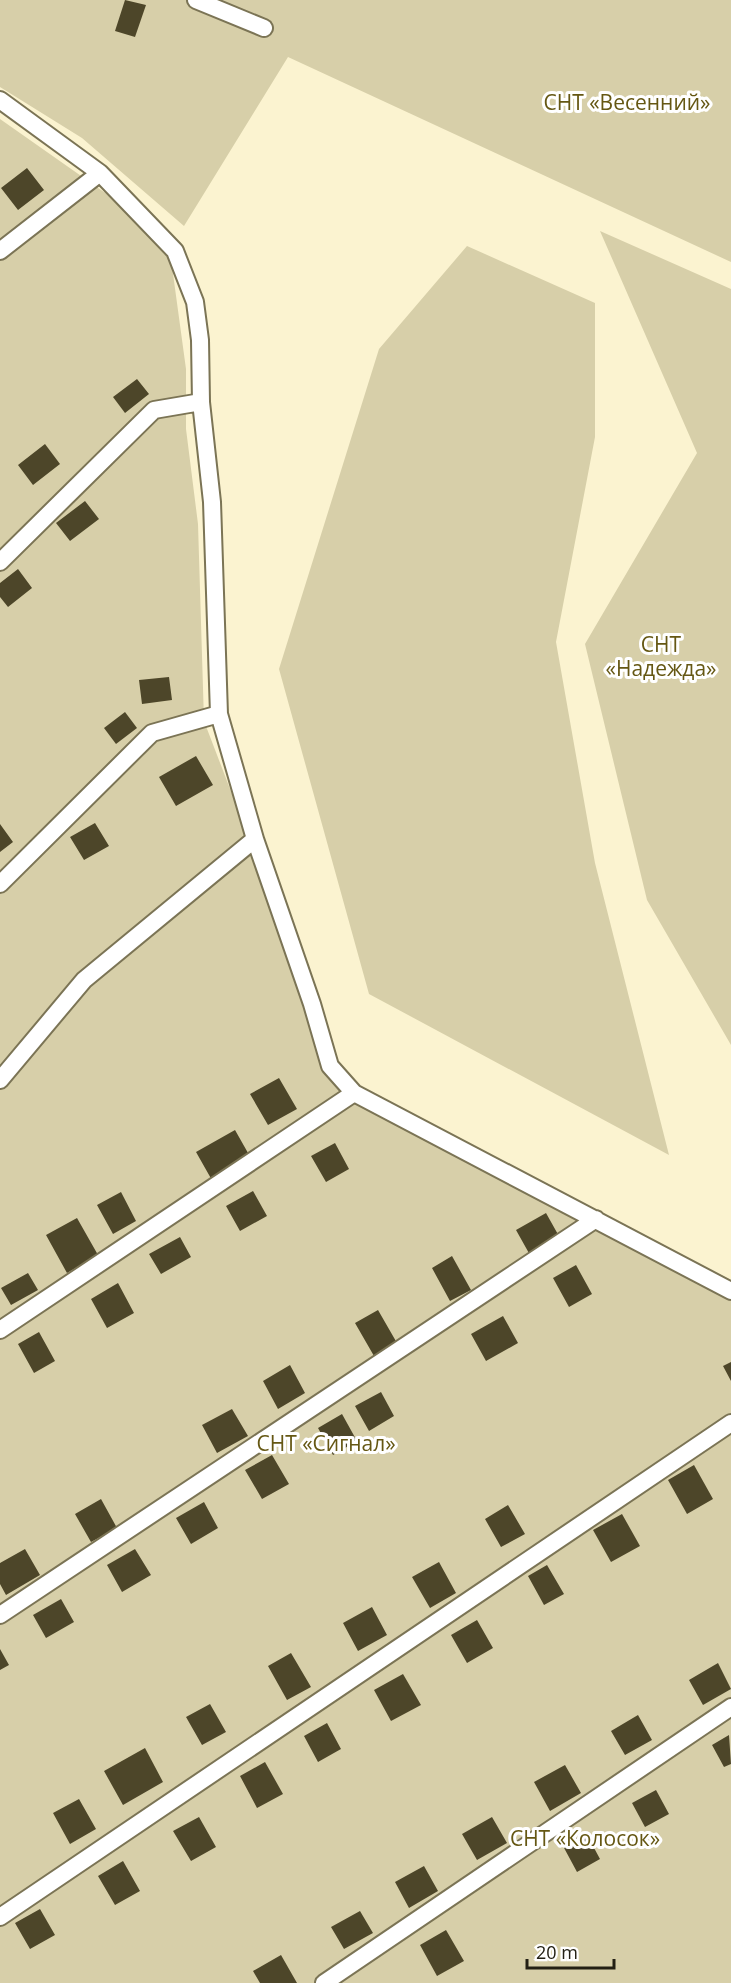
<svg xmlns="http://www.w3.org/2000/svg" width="731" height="1983" viewBox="0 0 731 1983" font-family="'Open Sans',sans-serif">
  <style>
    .green { fill: #d7cfa9 }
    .building { fill: #4d4629 }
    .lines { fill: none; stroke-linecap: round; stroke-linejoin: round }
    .lane-casing { stroke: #7b7455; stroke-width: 20 }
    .lane { stroke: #fff; stroke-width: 16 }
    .labels { text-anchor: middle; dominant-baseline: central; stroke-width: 6; stroke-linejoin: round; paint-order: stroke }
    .park-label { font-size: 21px; fill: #655713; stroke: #fff }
  </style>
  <rect width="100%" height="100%" fill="#fbf3d0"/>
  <!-- green -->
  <path class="green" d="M 0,0 L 731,0 L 731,262 L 288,57 L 184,226 L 82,138 L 0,87 Z
    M 0,119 L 168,237 L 186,369 L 186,429 L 198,524 L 204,721 L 345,1089 L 731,1280 L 731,1983 L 0,1983 Z
    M 600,231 L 731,289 L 731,1045 L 647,900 L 585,644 L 697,453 Z
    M 467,246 L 595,303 L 595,437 L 556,642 L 595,863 L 669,1155 L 369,994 L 279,669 L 379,349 Z"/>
  <!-- building -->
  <path class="building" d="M 125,0 L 146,5 L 135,37 L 115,31 Z
    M 27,168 L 44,190 L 18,210 L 1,188 Z
    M 137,379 L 149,394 L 125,413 L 113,397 Z
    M 45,444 L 60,464 L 33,485 L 18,465 Z
    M 85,501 L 99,519 L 70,541 L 56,523 Z
    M 18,569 L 32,588 L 8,607 L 0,597 L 0,583 Z
    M 169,677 L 172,700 L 142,704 L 139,680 Z
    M 125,712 L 137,728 L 116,744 L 104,728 Z
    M 196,756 L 213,785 L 176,806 L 159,777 Z
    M 95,823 L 109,846 L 84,860 L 70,837 Z
    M 0,824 L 13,842 L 0,852 Z
    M 279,1078 L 297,1109 L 268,1125 L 250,1094 Z
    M 235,1130 L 252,1160 L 213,1182 L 196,1152 Z
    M 335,1143 L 349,1169 L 326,1182 L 311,1156 Z
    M 253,1191 L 267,1216 L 240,1231 L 226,1206 Z
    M 121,1192 L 136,1221 L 113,1234 L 97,1205 Z
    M 546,1213 L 560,1238 L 530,1255 L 516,1230 Z
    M 77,1218 L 98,1255 L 67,1273 L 46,1235 Z
    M 180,1237 L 191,1257 L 161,1274 L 149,1254 Z
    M 452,1256 L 471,1290 L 450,1301 L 432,1268 Z
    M 576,1265 L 592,1294 L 569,1307 L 553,1278 Z
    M 28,1273 L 38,1290 L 11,1305 L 1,1288 Z
    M 118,1283 L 134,1313 L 107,1328 L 91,1299 Z
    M 378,1310 L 397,1343 L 374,1356 L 355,1323 Z
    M 503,1316 L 518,1343 L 486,1361 L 471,1334 Z
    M 39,1332 L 55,1361 L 34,1373 L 18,1344 Z
    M 731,1362 L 731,1381 L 723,1366 Z
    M 290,1365 L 305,1393 L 278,1409 L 263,1381 Z
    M 381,1392 L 394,1416 L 369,1431 L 355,1406 Z
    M 232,1409 L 248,1436 L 217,1453 L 202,1425 Z
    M 342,1414 L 357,1441 L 333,1455 L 318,1428 Z
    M 272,1455 L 289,1484 L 262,1499 L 245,1470 Z
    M 694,1465 L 713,1499 L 687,1514 L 668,1480 Z
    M 101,1499 L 117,1528 L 91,1542 L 75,1514 Z
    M 204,1502 L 218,1528 L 191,1544 L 176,1518 Z
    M 508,1505 L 525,1534 L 501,1547 L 485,1519 Z
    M 622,1514 L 640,1546 L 611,1562 L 593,1530 Z
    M 25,1549 L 40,1575 L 6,1595 L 0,1584 L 0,1563 Z
    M 135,1549 L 151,1575 L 122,1592 L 107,1565 Z
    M 439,1562 L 456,1593 L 430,1608 L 412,1577 Z
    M 547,1565 L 564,1594 L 544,1605 L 528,1576 Z
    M 61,1599 L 74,1622 L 46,1638 L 33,1615 Z
    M 372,1607 L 387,1635 L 358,1651 L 343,1623 Z
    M 477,1620 L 493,1648 L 467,1663 L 451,1635 Z
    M 0,1649 L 9,1665 L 0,1670 Z
    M 291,1653 L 311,1687 L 287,1700 L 268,1666 Z
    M 718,1663 L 731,1689 L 703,1705 L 689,1680 Z
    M 403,1674 L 421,1705 L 391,1721 L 374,1690 Z
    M 210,1704 L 226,1732 L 202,1745 L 186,1717 Z
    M 638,1715 L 652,1740 L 625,1755 L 611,1731 Z
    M 327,1723 L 341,1749 L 318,1762 L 304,1736 Z
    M 729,1735 L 731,1764 L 724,1767 L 712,1745 Z
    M 145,1748 L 163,1782 L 123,1805 L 104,1771 Z
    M 265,1762 L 283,1794 L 257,1808 L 240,1776 Z
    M 565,1765 L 581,1793 L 550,1811 L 534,1782 Z
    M 656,1790 L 669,1814 L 645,1827 L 632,1803 Z
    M 79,1799 L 96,1829 L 70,1844 L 53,1813 Z
    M 199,1817 L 216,1847 L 191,1861 L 173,1831 Z
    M 492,1817 L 507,1843 L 477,1860 L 462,1834 Z
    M 586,1833 L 600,1859 L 577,1872 L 563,1846 Z
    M 123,1861 L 140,1891 L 115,1905 L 98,1876 Z
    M 424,1866 L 438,1891 L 409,1908 L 395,1882 Z
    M 40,1909 L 55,1935 L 30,1949 L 15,1923 Z
    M 360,1911 L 373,1933 L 344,1949 L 331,1927 Z
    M 446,1930 L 464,1961 L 437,1976 L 420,1945 Z
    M 281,1955 L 297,1983 L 260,1983 L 253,1971 Z"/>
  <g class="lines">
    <defs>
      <path id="lane" d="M 196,0 L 264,28
        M 0,100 L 100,173 L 175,251 L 195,302 L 200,340 L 201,402 L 212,502 L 219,714 L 255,839
        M 0,251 L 100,173
        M 0,562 L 154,410 L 201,402
        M 0,884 L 152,733 L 219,714
        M 0,1080 L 84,980 L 255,839 L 312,1004 L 330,1066 L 354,1093 L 731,1291
        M 0,1330 L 354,1093
        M 0,1615 L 596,1219
        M 0,1917 L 731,1423
        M 324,1983 L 731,1707"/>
    </defs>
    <!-- lane casing -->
    <use href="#lane" class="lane-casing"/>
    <!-- lane -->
    <use href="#lane" class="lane"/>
  </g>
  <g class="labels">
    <!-- park labels -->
    <g class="park-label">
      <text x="627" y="102">СНТ «Весенний»</text>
      <text x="661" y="644">СНТ<tspan x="661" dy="24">«Надежда»</tspan></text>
      <text x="326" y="1443">СНТ «Сигнал»</text>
      <text x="585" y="1838">СНТ «Колосок»</text>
    </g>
  </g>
  <!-- scale -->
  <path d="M527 1959v9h87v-9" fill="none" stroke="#232014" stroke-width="3"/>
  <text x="536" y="1959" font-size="18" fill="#232014" stroke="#ffffff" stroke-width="4.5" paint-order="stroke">20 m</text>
</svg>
